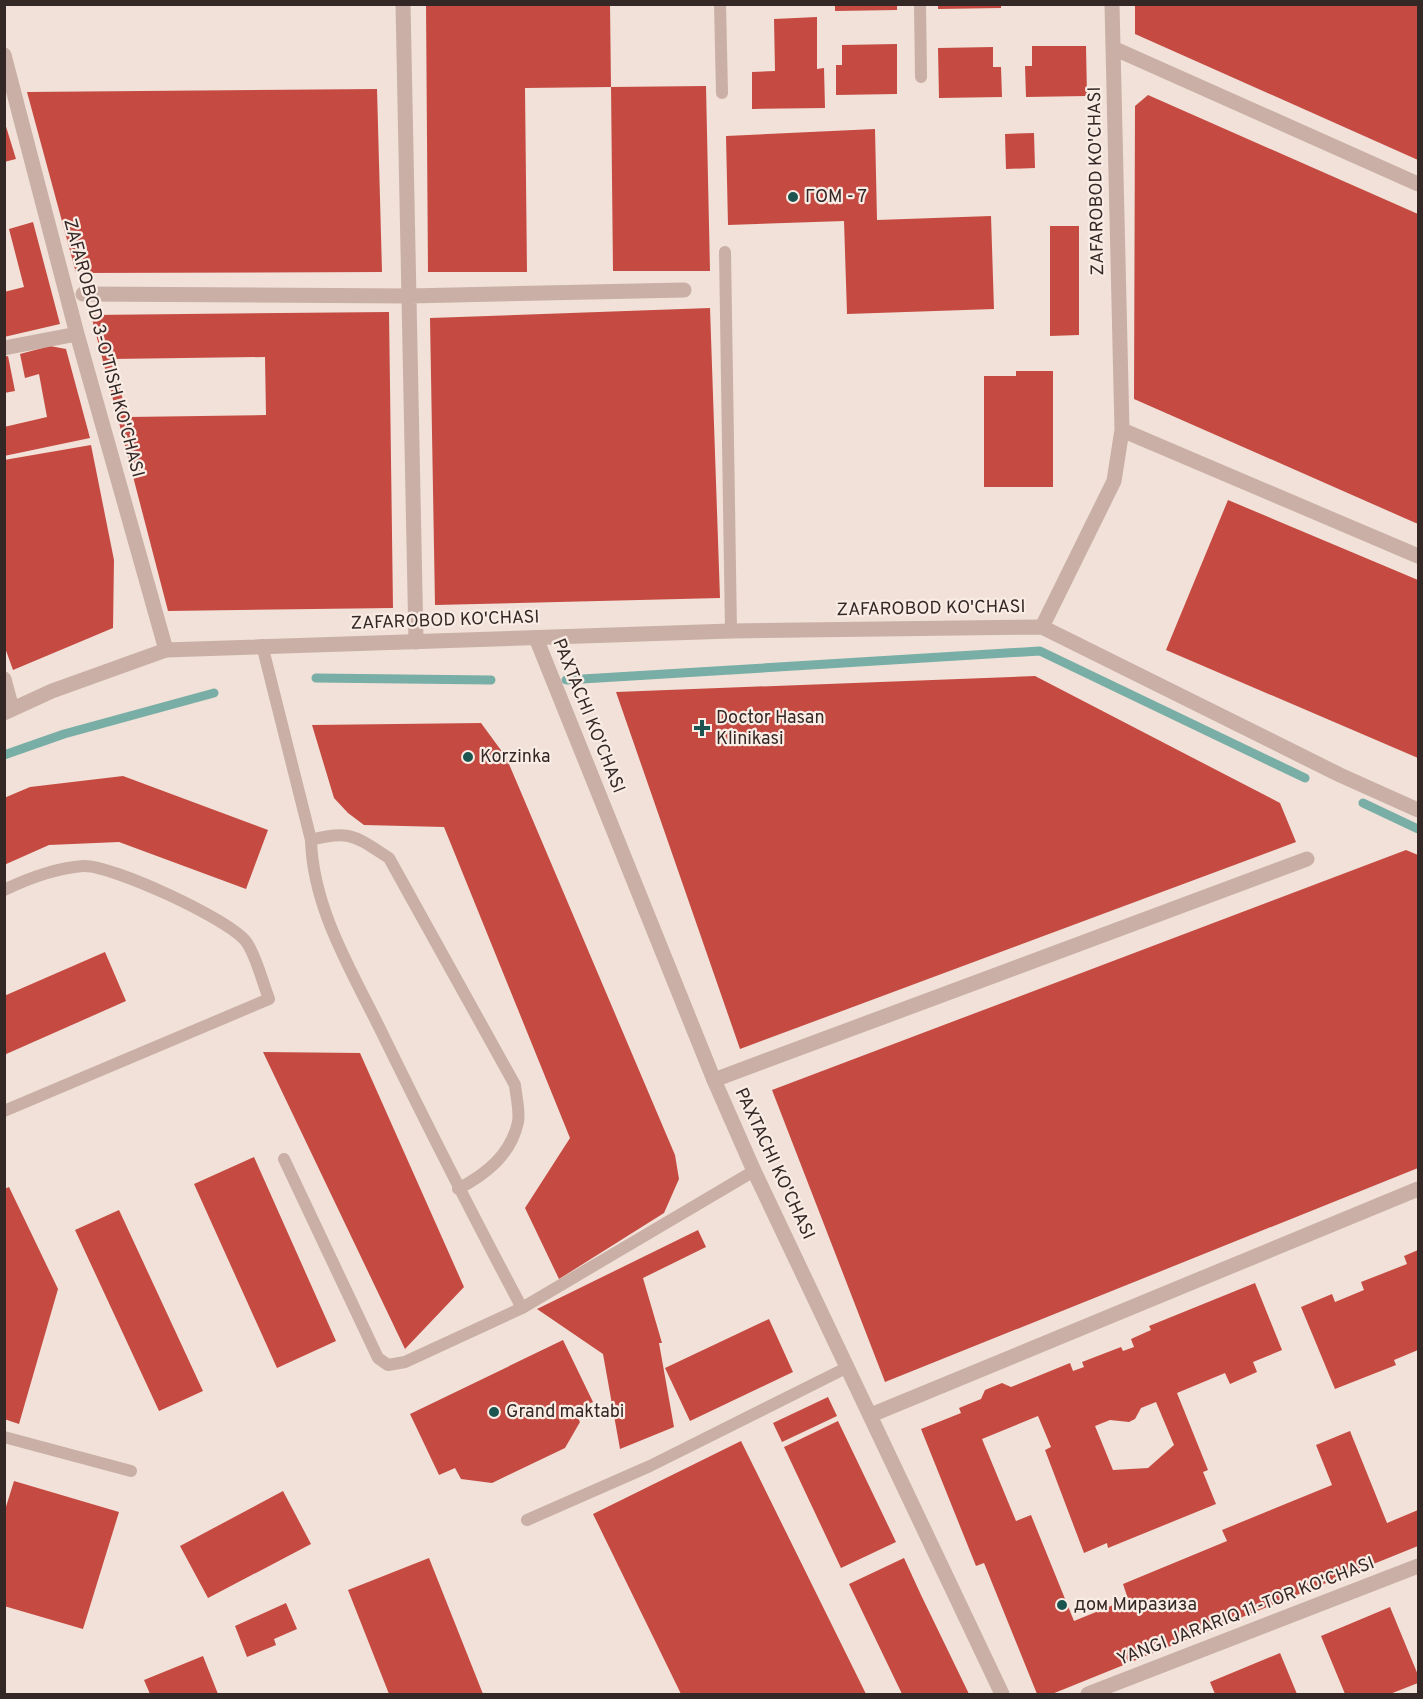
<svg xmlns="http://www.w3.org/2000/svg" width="1423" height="1699" viewBox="0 0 1423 1699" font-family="Overpass,sans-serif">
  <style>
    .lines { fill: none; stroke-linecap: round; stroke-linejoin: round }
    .stream { stroke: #78aea6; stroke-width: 9 }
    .building { fill: #c54b42; fill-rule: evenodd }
    .service { stroke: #c9afa5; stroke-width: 12 }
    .minor { stroke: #c9afa5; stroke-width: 15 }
    .tertiary { stroke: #c9afa5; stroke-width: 15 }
    .poi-dot { fill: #1c554f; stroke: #f9ece4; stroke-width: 2 }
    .labels { text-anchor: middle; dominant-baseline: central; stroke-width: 4.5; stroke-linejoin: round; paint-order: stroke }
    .street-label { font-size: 18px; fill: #342826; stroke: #f9ece4 }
    .poi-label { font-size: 18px; fill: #342826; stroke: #f9ece4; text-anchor: start }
  </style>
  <rect width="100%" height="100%" fill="#f1e1d8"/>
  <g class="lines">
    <!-- stream -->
    <path class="stream" d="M 316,678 L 491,680
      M 566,680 L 1040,651 L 1305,778
      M 4,755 L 64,734 L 214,693
      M 1363,803 L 1418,829"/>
  </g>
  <!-- building -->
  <path class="building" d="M 426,4 L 610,4 L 611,87 L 525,88 L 527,272 L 428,272 Z
    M 835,4 L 897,4 L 897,10 L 835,11 Z
    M 938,4 L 1001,4 L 1001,8 L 938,9 Z
    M 1135,4 L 1418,4 L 1418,160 L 1135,34 Z
    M 817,17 L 817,69 L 824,68 L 825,108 L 752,109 L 752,72 L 775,71 L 774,19 Z
    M 897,44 L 897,94 L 836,95 L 836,65 L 842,65 L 842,45 Z
    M 1032,46 L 1086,46 L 1087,96 L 1026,97 L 1025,66 L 1032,66 Z
    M 993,47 L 993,67 L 1001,67 L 1002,97 L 939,98 L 938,48 Z
    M 706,86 L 710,271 L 613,271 L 611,87 Z
    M 377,89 L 382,272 L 76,273 L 27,92 Z
    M 1148,95 L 1418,214 L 1418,524 L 1134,399 L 1135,106 Z
    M 4,120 L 16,159 L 4,162 Z
    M 875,129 L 877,220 L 991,216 L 994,309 L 847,314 L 844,221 L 728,225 L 726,136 Z
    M 1034,133 L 1035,168 L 1006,169 L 1005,134 Z
    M 33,222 L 60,324 L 4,337 L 4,292 L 24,287 L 9,229 Z
    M 1050,226 L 1079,226 L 1079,335 L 1050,336 Z
    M 710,308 L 720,598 L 435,605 L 430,318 Z
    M 389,312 L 393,608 L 168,611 L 91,315 ZM 265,357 L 266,415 L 128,417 L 111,359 Z
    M 50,346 L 66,349 L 90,438 L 4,456 L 4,427 L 47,417 L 39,374 L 25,378 L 20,354 Z
    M 8,356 L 15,391 L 4,393 L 4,357 Z
    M 1016,371 L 1053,371 L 1053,487 L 984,487 L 984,376 L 1016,376 Z
    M 91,445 L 114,560 L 113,628 L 13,670 L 4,645 L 4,460 Z
    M 1228,500 L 1418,580 L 1418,758 L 1166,650 Z
    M 1035,676 L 1280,803 L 1296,842 L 740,1049 L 616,692 Z
    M 481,723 L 506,757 L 675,1155 L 679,1179 L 664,1213 L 559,1279 L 525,1208 L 570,1138 L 444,827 L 364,825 L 348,813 L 334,798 L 312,725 Z
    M 123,776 L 268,830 L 246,889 L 119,842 L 49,845 L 4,865 L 4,798 L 30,787 Z
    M 1406,850 L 1418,855 L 1418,1168 L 885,1382 L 772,1090 Z
    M 105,952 L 126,1001 L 4,1055 L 4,996 Z
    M 263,1052 L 360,1053 L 464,1287 L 405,1349 Z
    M 254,1157 L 336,1341 L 277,1368 L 194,1184 Z
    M 9,1187 L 58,1289 L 19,1424 L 4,1419 L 4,1189 Z
    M 119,1210 L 203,1391 L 159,1411 L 75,1230 Z
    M 698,1230 L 706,1247 L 643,1278 L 662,1343 L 659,1343 L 674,1427 L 620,1449 L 603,1354 L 537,1309 Z
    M 1418,1250 L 1418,1350 L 1394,1360 L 1396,1365 L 1335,1389 L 1301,1307 L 1332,1294 L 1335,1302 L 1364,1290 L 1361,1282 L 1407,1264 L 1404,1256 Z
    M 1255,1283 L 1282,1350 L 1253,1362 L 1257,1372 L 1230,1384 L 1225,1373 L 1177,1393 L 1208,1470 L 1203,1472 L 1216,1504 L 1108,1548 L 1107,1543 L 1084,1553 L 1045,1450 L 1051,1447 L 1038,1416 L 982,1439 L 1016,1521 L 1031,1515 L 1074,1621 L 1128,1599 L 1123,1584 L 1227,1541 L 1222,1530 L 1332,1485 L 1316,1445 L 1350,1431 L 1387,1523 L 1418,1510 L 1418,1546 L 1052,1694 L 1037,1694 L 984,1563 L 976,1566 L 921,1429 L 961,1413 L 959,1408 L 981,1399 L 985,1390 L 1002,1383 L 1011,1387 L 1070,1363 L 1073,1371 L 1084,1367 L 1082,1362 L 1121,1347 L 1123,1351 L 1134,1347 L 1131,1339 L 1151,1330 L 1149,1326 ZM 1156,1402 L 1174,1445 L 1148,1468 L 1113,1470 L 1095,1426 L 1110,1420 L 1129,1422 L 1135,1419 L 1141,1408 Z
    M 769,1319 L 793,1372 L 690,1421 L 665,1368 Z
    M 563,1340 L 593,1402 L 574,1410 L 580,1422 L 565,1448 L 492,1483 L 461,1479 L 455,1468 L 439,1475 L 410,1414 Z
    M 828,1397 L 837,1416 L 782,1442 L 773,1423 Z
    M 838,1421 L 896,1542 L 841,1568 L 784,1447 Z
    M 741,1441 L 866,1694 L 681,1694 L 593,1514 Z
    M 14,1481 L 119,1512 L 83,1629 L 4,1606 L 4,1513 Z
    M 283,1491 L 311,1544 L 208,1598 L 180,1546 Z
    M 429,1558 L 483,1694 L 389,1694 L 348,1590 Z
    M 904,1558 L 921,1595 L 969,1694 L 902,1694 L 849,1584 Z
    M 286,1603 L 297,1629 L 274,1639 L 276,1645 L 247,1657 L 235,1626 Z
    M 1390,1607 L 1418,1675 L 1418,1683 L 1390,1694 L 1345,1694 L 1321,1636 Z
    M 1280,1653 L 1297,1694 L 1215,1694 L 1210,1682 Z
    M 203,1656 L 218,1694 L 150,1694 L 144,1680 Z"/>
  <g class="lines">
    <!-- service -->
    <path class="service" d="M 720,4 L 722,93
      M 920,4 L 921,77
      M 725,252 L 731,631
      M 262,645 L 311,840 C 313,910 353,973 383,1035 C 428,1127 474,1218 522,1308
      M 311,840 C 350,829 356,837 389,858 L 515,1085 C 516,1096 520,1111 518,1122 C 511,1155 486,1174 458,1189
      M 4,890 C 29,878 56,868 83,866 C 110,864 232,920 247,943 C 257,958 262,981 269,999 L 4,1111
      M 284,1159 L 378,1358 L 388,1365 L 405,1362 L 522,1308 L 754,1171
      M 4,1437 L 131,1471
      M 527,1520 L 650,1466 L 848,1367"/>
    <!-- minor -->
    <path class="minor" d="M 403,4 L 416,642
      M 1113,48 L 1418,184
      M 4,55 L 77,334 L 166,650
      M 83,294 L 409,296 L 684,290
      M 4,348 L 77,334
      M 1122,430 L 1418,556
      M 1042,627 L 1114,481 L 1122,430 L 1112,4
      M 4,679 L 12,709
      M 714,1080 L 1307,859
      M 871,1415 L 1418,1189
      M 1088,1694 L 1418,1566"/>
    <!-- tertiary -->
    <path class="tertiary" d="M 536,638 L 714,1080 L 754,1171 L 1002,1694
      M 4,713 L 52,691 L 166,650 L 731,631 L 1042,627 L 1340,775 L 1418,810"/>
  </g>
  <!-- markers -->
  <g class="poi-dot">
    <circle cx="793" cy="197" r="6"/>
    <path d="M699 719h6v6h6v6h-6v6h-6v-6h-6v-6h6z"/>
    <circle cx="468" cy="757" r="6"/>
    <circle cx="494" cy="1412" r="6"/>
    <circle cx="1062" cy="1605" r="6"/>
  </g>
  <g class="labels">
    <!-- street labels -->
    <g class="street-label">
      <text transform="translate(1097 181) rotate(-91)">ZAFAROBOD KO'CHASI</text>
      <text transform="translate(103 348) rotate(75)">ZAFAROBOD 3-O'TISH KO'CHASI</text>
      <text transform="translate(931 609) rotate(-1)">ZAFAROBOD KO'CHASI</text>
      <text transform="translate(445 621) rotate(-2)">ZAFAROBOD KO'CHASI</text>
      <text transform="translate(588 716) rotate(68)">PAXTACHI KO'CHASI</text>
      <text transform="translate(774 1164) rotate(65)">PAXTACHI KO'CHASI</text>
      <text transform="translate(1246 1612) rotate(-21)">YANGI JARARIQ 11-TOR KO'CHASI</text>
    </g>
    <!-- poi labels -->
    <g class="poi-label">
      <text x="805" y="197">ГОМ - 7</text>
      <text x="716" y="718">Doctor Hasan<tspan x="716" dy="21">Klinikasi</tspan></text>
      <text x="480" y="757">Korzinka</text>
      <text x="506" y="1412">Grand maktabi</text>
      <text x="1074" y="1605">дом Миразиза</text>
    </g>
  </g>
  <!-- border -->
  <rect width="1423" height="1699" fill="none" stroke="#342826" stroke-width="12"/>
</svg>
